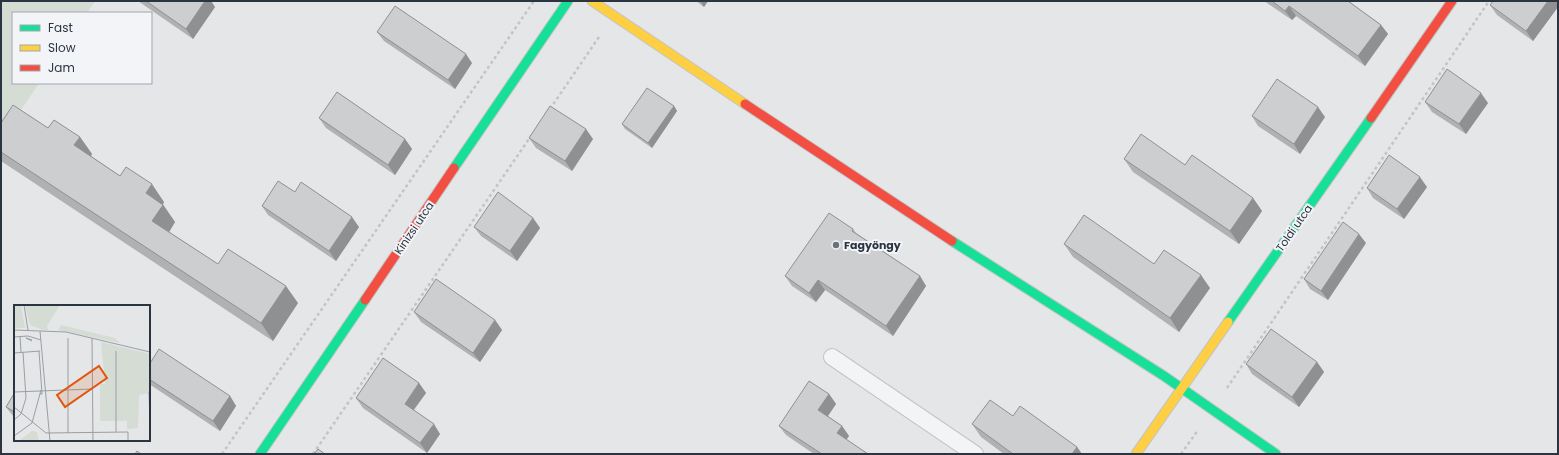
<svg xmlns="http://www.w3.org/2000/svg" width="1559" height="455" viewBox="0 0 1559 455" font-family="Poppins,sans-serif">
  <style>
    .green { fill: #d5dcd4 }
    .lines { fill: none; stroke-linecap: round; stroke-linejoin: round }
    .lane-casing { stroke: #c2c4c6; stroke-width: 18 }
    .fast-casing { stroke: #c2c4c6; stroke-width: 11 }
    .slow-casing { stroke: #c2c4c6; stroke-width: 11 }
    .jam-casing { stroke: #c2c4c6; stroke-width: 11 }
    .path { stroke: #c2c4c7; stroke-width: 2.5; stroke-dasharray: 3 3; stroke-linecap: butt }
    .lane { stroke: #f3f4f5; stroke-width: 16 }
    .fast { stroke: #16e098; stroke-width: 9 }
    .slow { stroke: #ffcf43; stroke-width: 9 }
    .jam { stroke: #f24e42; stroke-width: 9 }
    .wall { fill: #afb1b3 }
    .shaded-wall { fill: #8f9092 }
    .building { fill: #ccced0; stroke: #8f9092 }
    .poi-dot { fill: #6c727b; stroke: #f2f4f7; stroke-width: 1.5 }
    .labels { text-anchor: middle; dominant-baseline: central; stroke-width: 4; stroke-linejoin: round; paint-order: stroke }
    .street-label { font-size: 11px; fill: #2b3441; stroke: #f2f4f7 }
    .poi-label { font-size: 11px; font-weight: bold; fill: #2b3441; stroke: #f2f4f7; text-anchor: start }
    .inset-river { fill: none; stroke: #b4c4d1; stroke-width: 2 }
    .inset-road { fill: none; stroke: #9a9fa5; stroke-width: 1 }
    .view { fill: #df570f; fill-opacity: 0.15; stroke: #df570f; stroke-width: 2 }
    .inset-edge { fill: none; stroke: #2b3441; stroke-width: 2 }
  </style>
  <rect width="100%" height="100%" fill="#e4e6e8"/>
  <!-- green -->
  <path class="green" d="M 1,1 L 95,1 L 87,13 L 13,13 L 13,83 L 39,83 L 1,140 Z"/>
  <g class="lines">
    <defs>
      <path id="lane" d="M 832,357 L 975,454"/>
      <path id="fast" d="M 454,168 L 568,1
        M 952,241 L 1164,376 L 1276,454
        M 1228,322 L 1371,118
        M 260,454 L 365,300"/>
      <path id="slow" d="M 592,1 L 745,104
        M 1136,454 L 1228,322"/>
      <path id="jam" d="M 745,104 L 952,241
        M 1371,118 L 1452,1
        M 365,300 L 454,168"/>
    </defs>
    <!-- lane casing -->
    <use href="#lane" class="lane-casing"/>
    <!-- fast casing -->
    <use href="#fast" class="fast-casing"/>
    <!-- slow casing -->
    <use href="#slow" class="slow-casing"/>
    <!-- jam casing -->
    <use href="#jam" class="jam-casing"/>
    <!-- path -->
    <path class="path" d="M 550,109 L 599,37
      M 1227,388 L 1489,1
      M 222,454 L 534,1
      M 313,454 L 531,136
      M 1181,454 L 1198,430"/>
    <!-- lane -->
    <use href="#lane" class="lane"/>
    <!-- fast -->
    <use href="#fast" class="fast"/>
    <!-- slow -->
    <use href="#slow" class="slow"/>
    <!-- jam -->
    <use href="#jam" class="jam"/>
  </g>
  <!-- wall -->
  <path class="wall" d="M 138,1 L 211,1 L 215,7 L 193,39 Z
    M 696,1 L 708,1 L 704,7 Z
    M 1264,1 L 1348,1 L 1381,25 L 1388,34 L 1365,66 L 1296,16 L 1292,20 Z
    M 1558,1 L 1558,7 L 1533,41 L 1497,15 L 1490,5 Z
    M 377,32 L 472,63 L 455,89 L 384,41 Z
    M 1425,102 L 1488,103 L 1466,134 L 1432,112 Z
    M 674,106 L 677,111 L 652,148 L 625,129 L 622,124 Z
    M 1252,116 L 1325,117 L 1300,154 L 1258,126 Z
    M 319,118 L 405,139 L 412,149 L 395,175 L 326,128 Z
    M 1,123 L 48,128 L 80,137 L 92,154 L 91,156 L 120,176 L 164,202 L 163,204 L 175,222 L 169,232 L 218,264 L 298,303 L 273,341 L 1,161 Z
    M 529,138 L 593,139 L 572,171 L 536,148 Z
    M 1124,159 L 1185,165 L 1253,198 L 1262,211 L 1239,244 L 1133,172 Z
    M 1427,187 L 1404,219 L 1373,198 L 1367,188 Z
    M 295,192 L 359,227 L 336,261 L 268,215 L 262,206 Z
    M 533,218 L 540,228 L 517,261 L 481,236 L 474,227 Z
    M 853,229 L 856,233 L 920,276 L 926,286 L 893,336 L 825,290 L 816,302 L 792,286 L 785,276 Z
    M 1366,243 L 1328,300 L 1310,289 L 1304,279 Z
    M 1064,244 L 1154,264 L 1210,288 L 1179,332 L 1073,257 Z
    M 414,312 L 495,320 L 502,330 L 480,362 L 421,322 Z
    M 1317,362 L 1324,372 L 1299,407 L 1252,374 L 1246,364 Z
    M 149,365 L 230,396 L 236,406 L 220,431 L 149,384 Z
    M 419,383 L 426,393 L 414,410 L 440,434 L 427,453 L 363,408 L 356,398 Z
    M 15,392 L 15,418 L 13,416 L 6,407 Z
    M 829,394 L 836,404 L 828,416 L 842,426 L 849,436 L 846,439 L 868,454 L 814,454 L 786,435 L 779,426 Z
    M 1013,416 L 1077,447 L 1082,454 L 1004,454 L 981,437 L 972,424 Z"/>
  <!-- shaded-wall -->
  <path class="shaded-wall" d="M 205,1 L 211,1 L 215,7 L 193,39 L 186,29 Z
    M 700,1 L 708,1 L 704,7 Z
    M 1548,1 L 1558,1 L 1558,7 L 1533,41 L 1526,31 Z
    M 1289,6 L 1296,16 L 1292,20 L 1285,11 Z
    M 1381,25 L 1388,34 L 1365,66 L 1358,56 Z
    M 466,54 L 472,63 L 455,89 L 448,80 Z
    M 1481,93 L 1488,103 L 1466,134 L 1459,124 Z
    M 674,106 L 677,111 L 652,148 L 648,143 Z
    M 1318,107 L 1325,117 L 1300,154 L 1294,144 Z
    M 586,129 L 593,139 L 572,171 L 565,161 Z
    M 80,137 L 92,154 L 87,163 L 74,145 Z
    M 405,139 L 412,149 L 395,175 L 388,165 Z
    M 1420,177 L 1427,187 L 1404,219 L 1397,209 Z
    M 152,184 L 164,202 L 159,211 L 146,193 Z
    M 1253,198 L 1262,211 L 1239,244 L 1230,231 Z
    M 163,205 L 175,222 L 165,239 L 152,221 Z
    M 352,217 L 359,227 L 336,261 L 329,251 Z
    M 533,218 L 540,228 L 517,261 L 510,251 Z
    M 1359,234 L 1366,243 L 1328,300 L 1321,291 Z
    M 1201,275 L 1210,288 L 1179,332 L 1170,318 Z
    M 920,276 L 926,286 L 893,336 L 886,326 Z
    M 818,280 L 825,290 L 816,302 L 809,293 Z
    M 286,286 L 298,303 L 273,341 L 261,323 Z
    M 495,320 L 502,330 L 480,362 L 473,353 Z
    M 1317,362 L 1324,372 L 1299,407 L 1292,397 Z
    M 419,383 L 426,393 L 411,413 L 405,404 Z
    M 829,394 L 836,404 L 825,420 L 818,410 Z
    M 230,396 L 236,406 L 220,431 L 213,421 Z
    M 434,424 L 440,434 L 427,453 L 420,443 Z
    M 842,426 L 849,436 L 844,443 L 837,433 Z
    M 1077,447 L 1082,454 L 1072,454 Z"/>
  <!-- building -->
  <path class="building" d="M 146,1 L 205,1 L 186,29 Z
    M 1272,1 L 1348,1 L 1381,25 L 1358,56 L 1289,6 L 1285,11 Z
    M 1493,1 L 1548,1 L 1526,31 L 1490,5 Z
    M 395,6 L 466,54 L 448,80 L 377,32 Z
    M 1447,69 L 1481,93 L 1459,124 L 1425,102 Z
    M 1277,79 L 1318,107 L 1294,144 L 1252,116 Z
    M 647,88 L 674,106 L 648,143 L 622,124 Z
    M 337,92 L 405,139 L 388,165 L 319,118 Z
    M 13,105 L 48,128 L 54,120 L 80,137 L 74,145 L 120,176 L 126,167 L 152,184 L 146,193 L 163,205 L 152,221 L 218,264 L 228,249 L 286,286 L 261,323 L 1,152 L 1,123 Z
    M 550,106 L 586,129 L 565,161 L 529,138 Z
    M 1141,134 L 1185,165 L 1192,155 L 1253,198 L 1230,231 L 1124,159 Z
    M 1389,155 L 1420,177 L 1397,209 L 1367,188 Z
    M 278,181 L 295,192 L 301,182 L 352,217 L 329,251 L 262,206 Z
    M 498,192 L 533,218 L 510,251 L 474,227 Z
    M 829,213 L 853,229 L 852,231 L 920,276 L 886,326 L 818,280 L 809,293 L 785,276 Z
    M 1084,215 L 1154,264 L 1164,250 L 1201,275 L 1170,318 L 1064,244 Z
    M 1343,222 L 1359,234 L 1321,291 L 1304,279 Z
    M 436,279 L 495,320 L 473,353 L 414,312 Z
    M 1271,329 L 1317,362 L 1292,397 L 1246,364 Z
    M 159,349 L 230,396 L 213,421 L 149,379 L 149,365 Z
    M 383,358 L 419,383 L 405,404 L 434,424 L 420,443 L 356,398 Z
    M 809,381 L 829,394 L 818,410 L 842,426 L 837,433 L 868,454 L 822,454 L 779,426 Z
    M 15,392 L 15,412 L 6,407 Z
    M 990,400 L 1013,416 L 1020,406 L 1077,447 L 1072,454 L 1013,454 L 972,424 Z
    M 318,449 L 325,454 L 314,454 Z
    M 137,451 L 141,454 L 135,454 Z"/>
  <!-- markers -->
  <circle class="poi-dot" cx="836" cy="245" r="4"/>
  <g class="labels">
    <!-- street labels -->
    <g class="street-label">
      <text transform="translate(414 228) rotate(-56)">Kinizsi utca</text>
      <text transform="translate(1294 228) rotate(-55)">Toldi utca</text>
    </g>
    <!-- poi labels -->
    <g class="poi-label">
      <text x="844" y="245">Fagyöngy</text>
    </g>
  </g>
  <!-- overview -->
  <g transform="translate(14 305)">
    <rect width="136" height="136" fill="#e4e6e8"/>
    <path d="M 0,0 L 7,0 L 11,23 L 0,23 ZM 11,0 L 46,0 L 33,21 L 34,25 L 29,25 L 16,20 ZM 47,20 L 101,33 L 106,38 L 44,25 ZM 87,37 L 136,49 L 136,92 L 134,88 L 125,90 L 124,123 L 113,124 L 113,116 L 86,116 L 86,79 L 91,79 ZM 18,126 L 23,127 L 25,136 L 5,136 Z" fill="#d5dcd4"/>
    <path class="inset-river" d="M 135,87 L 136,102"/>
    <path class="inset-road" d="M 10,0 L 14,25M 0,25 L 52,27 L 136,47M 26,26 L 36,136M 6,31 L 7,47M 0,32 L 14,31 L 27,35M 54,33 L 54,128M 78,33 L 79,136M 18,35 L 12,33 L 18,36M 25,46 L 28,89 L 26,89M 102,46 L 102,127M 0,48 L 26,46M 0,87 L 78,84M 0,102 L 32,128 L 114,127 L 114,136M 0,115 L 7,109 L 12,93 L 9,47M 0,131 L 18,118 L 27,85"/>
    <path class="view" d="M 85,61 L 93,73 L 51,102 L 43,90 Z"/>
    <rect width="136" height="136" class="inset-edge"/>
  </g>
  <!-- border -->
  <rect width="1559" height="455" fill="none" stroke="#2b3441" stroke-width="4"/>
  <!-- legend -->
  <rect x="12" y="12" width="140" height="72" fill="#f2f4f7" stroke="#a2a7ae"/>
  <rect x="20" y="25" width="20" height="6" fill="#16e098" stroke="#a2a7ae"/>
  <text x="48" y="32" font-size="12" fill="#2b3441">Fast</text>
  <rect x="20" y="45" width="20" height="6" fill="#ffcf43" stroke="#a2a7ae"/>
  <text x="48" y="52" font-size="12" fill="#2b3441">Slow</text>
  <rect x="20" y="65" width="20" height="6" fill="#f24e42" stroke="#a2a7ae"/>
  <text x="48" y="72" font-size="12" fill="#2b3441">Jam</text>
</svg>
